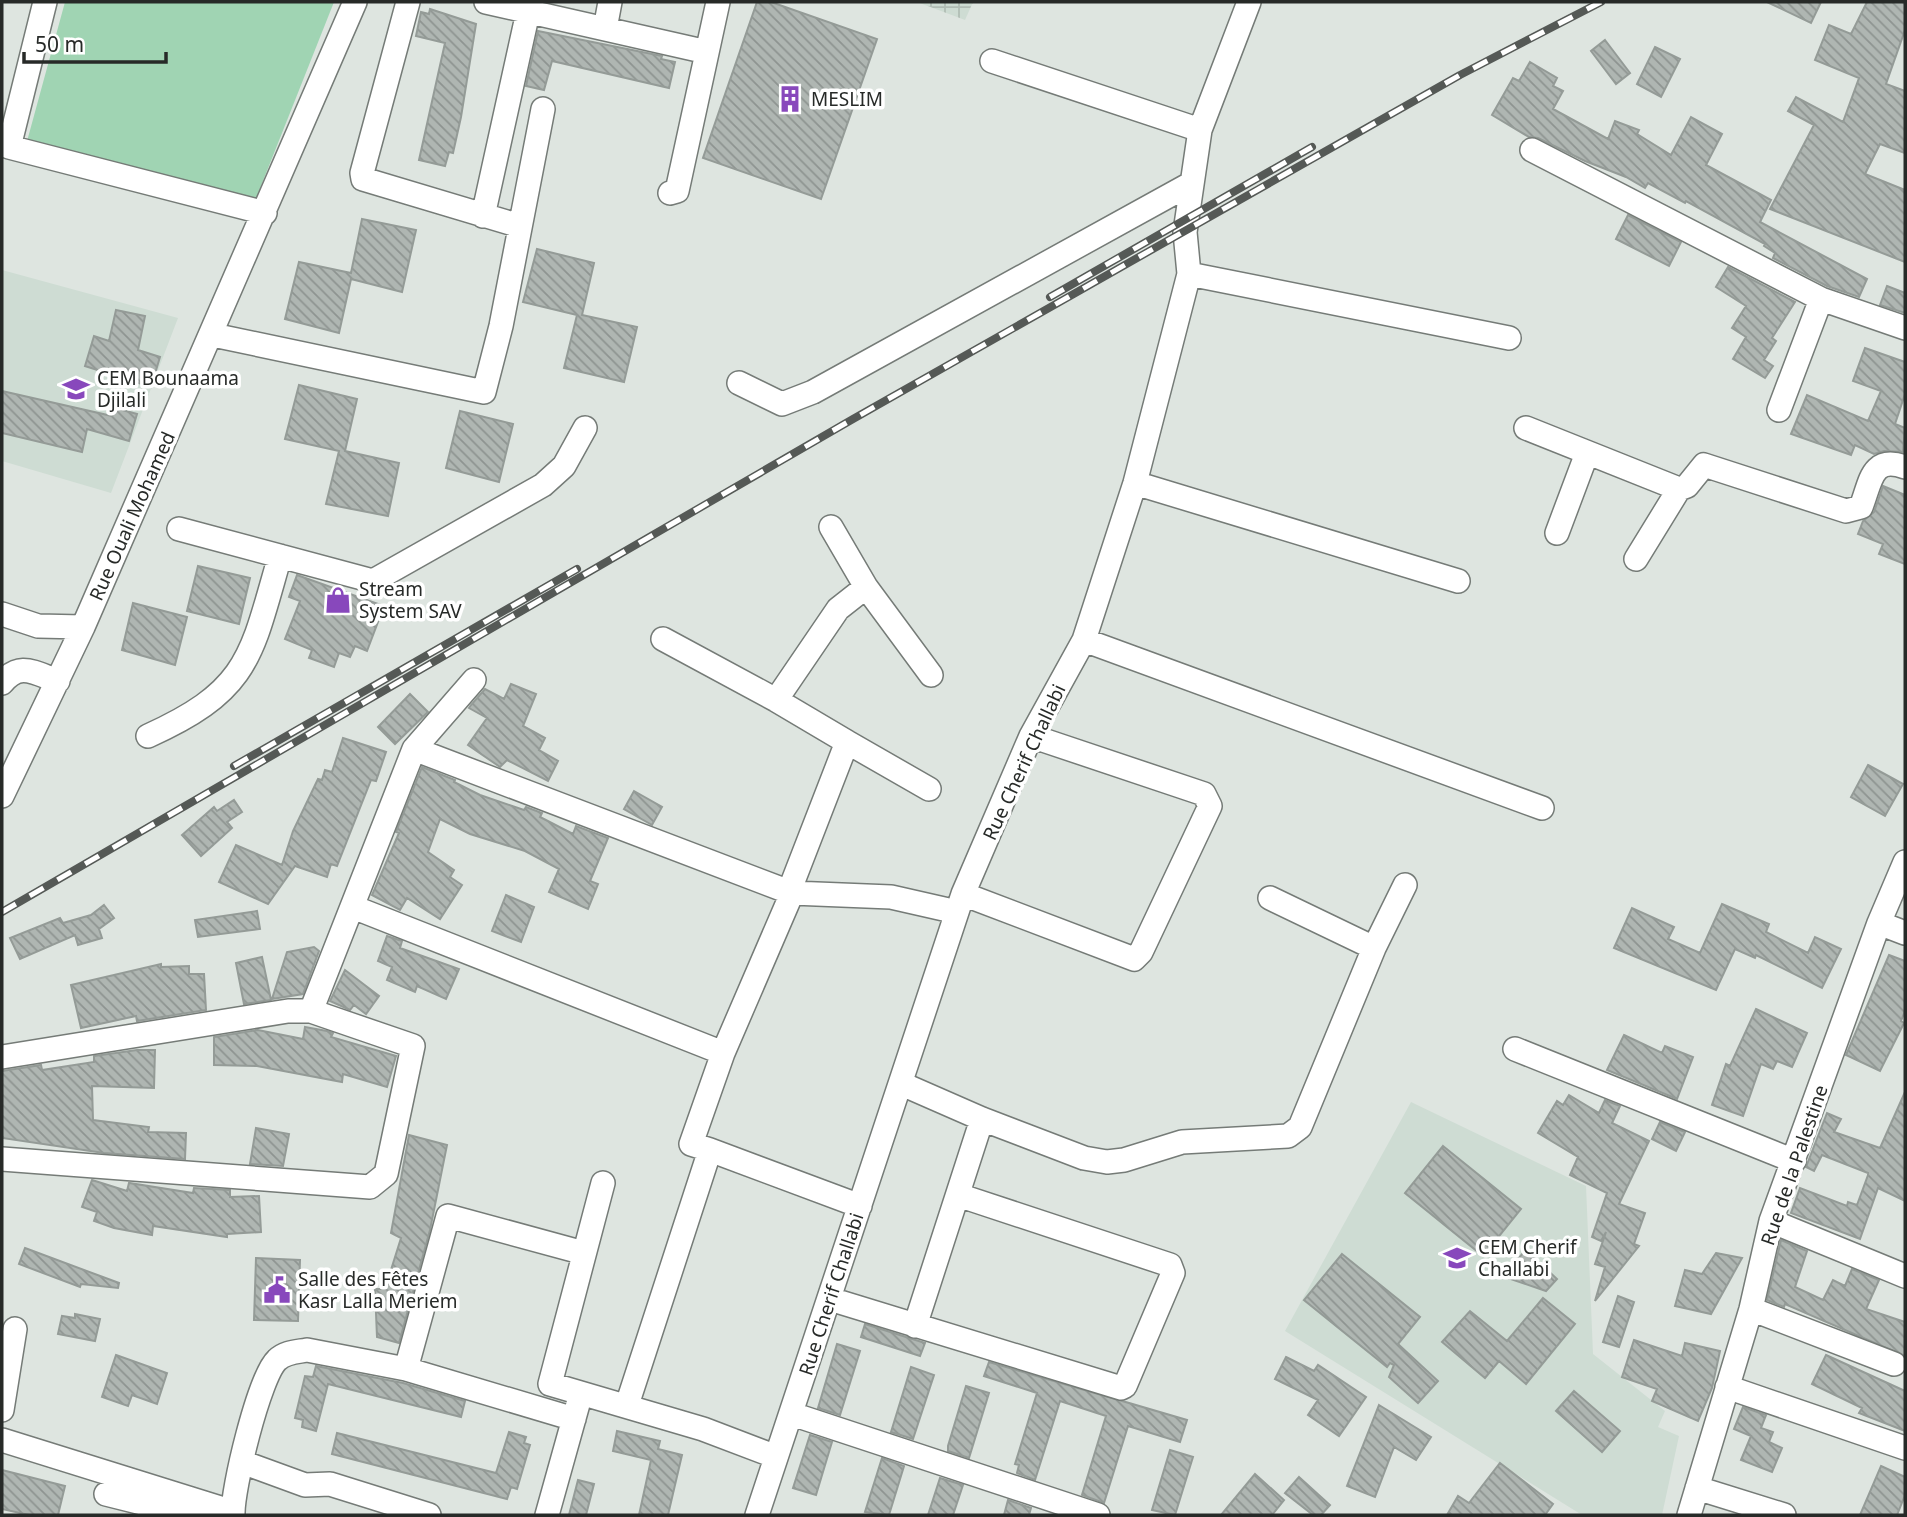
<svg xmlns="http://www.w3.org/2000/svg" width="1907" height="1517" viewBox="0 0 1907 1517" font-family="'Noto Sans',sans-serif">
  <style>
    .built { fill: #cedcd3 }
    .industrial { fill: url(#industrial-grid) }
    .pitch { fill: #a0d4b3 }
    .building { fill: url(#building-back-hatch); stroke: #949b97; stroke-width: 2 }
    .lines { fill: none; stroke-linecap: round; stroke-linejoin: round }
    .minor-casing { stroke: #757b77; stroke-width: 26 }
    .minor { stroke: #fff; stroke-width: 23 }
    .rail-casing { stroke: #555956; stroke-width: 8 }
    .rail { stroke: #fff; stroke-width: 5; stroke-dasharray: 16; stroke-linecap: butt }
    .labels { text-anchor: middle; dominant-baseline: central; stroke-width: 7; stroke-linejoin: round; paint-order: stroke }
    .poi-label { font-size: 19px; fill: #272a28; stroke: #fff; text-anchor: start }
    .street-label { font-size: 19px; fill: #272a28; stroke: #fff }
  </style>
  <defs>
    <pattern id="industrial-grid" width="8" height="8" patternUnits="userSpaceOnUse" patternTransform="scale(1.75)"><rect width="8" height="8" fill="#cedcd3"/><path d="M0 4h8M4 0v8" fill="none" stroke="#b1bdb5"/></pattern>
    <pattern id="building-back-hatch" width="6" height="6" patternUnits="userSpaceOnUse" patternTransform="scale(1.75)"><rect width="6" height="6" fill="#afb6b2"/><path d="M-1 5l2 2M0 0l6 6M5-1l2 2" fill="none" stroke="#8e9491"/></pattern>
  </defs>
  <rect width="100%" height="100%" fill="#dee5e0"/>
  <!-- built -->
  <path class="built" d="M 2,270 L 178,318 L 111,493 L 2,461 Z
    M 1411,1102 L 1586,1186 L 1593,1354 L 1665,1411 L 1658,1427 L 1679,1436 L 1662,1515 L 1582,1515 L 1285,1331 Z"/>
  <!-- industrial -->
  <path class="industrial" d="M 917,2 L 973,2 L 965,20 Z"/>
  <!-- pitch -->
  <path class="pitch" d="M 65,2 L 334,2 L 255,201 L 26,145 Z"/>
  <!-- building -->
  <path class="building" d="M 757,2 L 771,2 L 877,39 L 821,199 L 703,158 Z
    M 1767,2 L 1821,2 L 1811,23 Z
    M 1867,2 L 1905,2 L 1905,30 L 1886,84 L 1905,91 L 1905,153 L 1880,144 L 1865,174 L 1905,190 L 1905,262 L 1770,209 L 1814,125 L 1788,111 L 1796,97 L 1843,122 L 1859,78 L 1815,60 L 1829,25 L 1851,34 Z
    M 430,9 L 476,24 L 461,117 L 453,153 L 449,152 L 445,166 L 419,160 L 445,43 L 416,36 L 421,12 L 429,14 Z
    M 538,31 L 662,56 L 661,59 L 675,62 L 669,88 L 552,61 L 544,90 L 526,86 Z
    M 1605,40 L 1630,73 L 1616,84 L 1591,51 Z
    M 1655,47 L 1680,59 L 1661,97 L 1637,84 Z
    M 1530,62 L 1557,78 L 1553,86 L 1563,91 L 1553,109 L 1608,139 L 1615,121 L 1639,130 L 1637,134 L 1671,155 L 1691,117 L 1722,134 L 1706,165 L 1771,200 L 1760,222 L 1867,279 L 1859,297 L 1827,286 L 1773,258 L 1775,253 L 1764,246 L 1765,244 L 1686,201 L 1685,203 L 1648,183 L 1645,188 L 1626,177 L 1585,161 L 1538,138 L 1529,137 L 1492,115 L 1513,78 L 1519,81 Z
    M 1628,215 L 1681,242 L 1669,266 L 1616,239 Z
    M 362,219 L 416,230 L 402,292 L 351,279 L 339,333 L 285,319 L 299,262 L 351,273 Z
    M 537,249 L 594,263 L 582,315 L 637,327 L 624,382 L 564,368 L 577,315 L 523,302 Z
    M 1728,267 L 1795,302 L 1772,338 L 1776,341 L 1764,360 L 1773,366 L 1765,378 L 1733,359 L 1746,337 L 1732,328 L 1746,306 L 1716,287 Z
    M 1887,286 L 1905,293 L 1905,313 L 1880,305 Z
    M 116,310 L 145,316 L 138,350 L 160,357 L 151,387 L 85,366 L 94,336 L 109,341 Z
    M 1865,348 L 1905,362 L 1905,394 L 1895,424 L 1905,428 L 1903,452 L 1884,451 L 1874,454 L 1855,445 L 1851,455 L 1791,434 L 1807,395 L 1868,421 L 1881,391 L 1853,381 Z
    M 299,385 L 357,399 L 345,451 L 399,463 L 388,516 L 326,504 L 339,451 L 285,439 Z
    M 2,391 L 112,416 L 115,408 L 137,414 L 129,441 L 87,429 L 82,452 L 2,433 Z
    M 460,411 L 513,424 L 499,482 L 446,468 Z
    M 1883,486 L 1905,495 L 1905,564 L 1879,554 L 1883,544 L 1858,534 L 1863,521 L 1874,512 Z
    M 198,566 L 250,578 L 239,624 L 187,611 Z
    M 297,575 L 384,606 L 367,651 L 355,646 L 350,657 L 339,653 L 334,667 L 309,658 L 312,650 L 285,639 L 300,601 L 289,597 Z
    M 133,603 L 187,617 L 175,665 L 122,650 Z
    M 511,684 L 536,694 L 523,726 L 545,738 L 539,750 L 558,761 L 548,781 L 507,760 L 500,767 L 468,745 L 487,718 L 469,708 L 471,705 L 485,689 L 504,699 Z
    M 410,694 L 428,712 L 395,744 L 378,727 Z
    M 343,738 L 386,752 L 376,781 L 371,780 L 337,866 L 331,864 L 327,877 L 295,866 L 268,904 L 219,882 L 236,845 L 282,865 L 293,831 L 318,779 L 322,780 L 325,770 L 332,772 Z
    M 1868,765 L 1903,784 L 1885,816 L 1851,797 Z
    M 422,767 L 455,780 L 454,782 L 480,795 L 524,810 L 526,807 L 542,813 L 540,817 L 573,834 L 576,826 L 608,838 L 590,881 L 598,884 L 588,909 L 549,892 L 559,869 L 525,851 L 470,834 L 440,819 L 428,852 L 454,870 L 450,877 L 462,885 L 440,919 L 407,898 L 400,910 L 372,895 L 399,833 L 396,832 Z
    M 634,791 L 662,807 L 652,825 L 624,809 Z
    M 234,800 L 242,812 L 227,822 L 232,828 L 201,856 L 182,835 L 214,807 L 217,811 Z
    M 506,895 L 534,907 L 521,942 L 492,931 Z
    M 1722,904 L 1769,924 L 1766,932 L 1808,953 L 1815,937 L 1841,949 L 1822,988 L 1756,955 L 1755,958 L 1735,949 L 1716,990 L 1614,948 L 1632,908 L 1674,927 L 1668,939 L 1700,953 Z
    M 104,905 L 114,918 L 99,929 L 102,938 L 78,945 L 75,935 L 20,959 L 10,938 L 60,918 L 63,923 L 91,915 Z
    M 257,911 L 260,929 L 198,937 L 195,920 Z
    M 387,936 L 402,941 L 400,948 L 459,969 L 446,999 L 417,986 L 415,992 L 387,980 L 392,967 L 378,961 Z
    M 314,947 L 319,951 L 303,994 L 272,999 L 287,952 Z
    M 1889,955 L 1905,961 L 1905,1011 L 1901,1021 L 1904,1023 L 1880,1071 L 1846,1055 Z
    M 262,957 L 271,1000 L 244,1004 L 236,963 Z
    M 161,964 L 161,967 L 189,966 L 189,974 L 204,974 L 206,1010 L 137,1021 L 136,1016 L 81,1028 L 71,985 Z
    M 345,970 L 379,996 L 366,1014 L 354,1005 L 350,1010 L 330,1001 Z
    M 1756,1009 L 1807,1033 L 1792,1067 L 1777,1061 L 1773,1069 L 1761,1064 L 1743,1116 L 1712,1105 L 1726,1064 L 1730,1066 Z
    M 305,1027 L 327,1031 L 333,1033 L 331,1037 L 396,1056 L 387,1087 L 343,1074 L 342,1082 L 257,1066 L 214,1065 L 214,1037 L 258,1030 L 303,1039 Z
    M 1624,1035 L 1662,1053 L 1665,1046 L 1693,1057 L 1677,1099 L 1607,1070 Z
    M 137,1050 L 155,1050 L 154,1088 L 92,1086 L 93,1120 L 149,1127 L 148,1132 L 186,1133 L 185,1159 L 104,1153 L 2,1138 L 2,1071 L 41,1065 L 42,1070 L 94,1062 L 94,1056 Z
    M 1905,1092 L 1905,1201 L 1878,1188 L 1860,1239 L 1791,1213 L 1800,1188 L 1847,1206 L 1848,1202 L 1857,1205 L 1868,1175 L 1868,1173 L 1822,1155 L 1814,1171 L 1806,1167 L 1827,1113 L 1841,1119 L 1834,1132 L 1880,1148 Z
    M 1569,1095 L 1599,1113 L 1605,1100 L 1620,1106 L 1612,1123 L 1649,1141 L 1619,1204 L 1645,1213 L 1634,1244 L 1639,1246 L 1595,1301 L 1605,1267 L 1595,1264 L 1606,1232 L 1601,1241 L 1592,1237 L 1607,1193 L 1570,1175 L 1578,1157 L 1538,1133 L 1557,1101 L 1563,1105 Z
    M 1660,1122 L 1685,1132 L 1676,1151 L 1652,1139 Z
    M 256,1128 L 289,1134 L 283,1166 L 250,1164 Z
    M 409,1135 L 447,1145 L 430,1230 L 399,1343 L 377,1337 L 375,1289 L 385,1289 L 401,1238 L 391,1233 Z
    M 1443,1146 L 1521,1209 L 1483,1256 L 1405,1193 Z
    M 92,1180 L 127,1191 L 129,1183 L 193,1193 L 194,1188 L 230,1190 L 230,1197 L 259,1196 L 261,1232 L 227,1234 L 227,1237 L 153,1226 L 152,1235 L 114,1228 L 94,1221 L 97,1212 L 82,1207 Z
    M 1781,1240 L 1807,1251 L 1795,1287 L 1823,1300 L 1833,1280 L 1845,1286 L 1852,1269 L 1879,1280 L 1866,1309 L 1905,1322 L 1905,1356 L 1785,1304 L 1784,1307 L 1767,1300 Z
    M 25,1248 L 119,1283 L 118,1288 L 81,1284 L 80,1287 L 19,1264 Z
    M 1526,1250 L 1557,1279 L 1546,1291 L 1502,1276 Z
    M 1716,1253 L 1742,1258 L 1711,1314 L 1675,1306 L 1685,1270 L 1702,1274 Z
    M 1342,1254 L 1420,1317 L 1398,1344 L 1438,1381 L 1418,1403 L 1389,1377 L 1394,1365 L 1390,1363 L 1387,1367 L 1304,1300 Z
    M 256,1258 L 300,1260 L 298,1321 L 254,1320 Z
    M 1618,1296 L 1634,1302 L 1619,1347 L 1603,1342 Z
    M 1543,1298 L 1575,1324 L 1526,1384 L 1499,1361 L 1485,1378 L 1442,1342 L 1470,1311 L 1507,1341 Z
    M 75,1314 L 100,1319 L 95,1341 L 58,1334 L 62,1316 L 75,1318 Z
    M 865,1324 L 925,1343 L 920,1356 L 861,1337 Z
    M 1634,1340 L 1682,1356 L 1685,1343 L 1720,1351 L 1712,1388 L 1698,1421 L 1652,1401 L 1657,1389 L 1622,1377 Z
    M 837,1344 L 860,1351 L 840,1415 L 818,1408 Z
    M 116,1355 L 167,1373 L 157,1404 L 132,1395 L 128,1406 L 102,1397 Z
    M 1826,1355 L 1905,1391 L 1905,1431 L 1859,1413 L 1862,1408 L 1812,1384 Z
    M 1286,1357 L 1314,1371 L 1318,1365 L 1366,1397 L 1339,1436 L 1308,1415 L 1318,1400 L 1275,1379 Z
    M 989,1362 L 1187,1420 L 1180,1442 L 1128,1426 L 1104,1503 L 1082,1495 L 1106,1416 L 1060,1401 L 1035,1480 L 1017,1473 L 1019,1465 L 1015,1464 L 1037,1393 L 984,1376 Z
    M 316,1366 L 403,1383 L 465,1401 L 461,1417 L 328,1384 L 316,1431 L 302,1427 L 303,1420 L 295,1418 L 305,1376 L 313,1377 Z
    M 911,1367 L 934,1375 L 913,1439 L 891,1432 Z
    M 966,1386 L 989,1393 L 969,1458 L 948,1451 L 948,1446 Z
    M 1574,1391 L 1620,1431 L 1602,1452 L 1556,1411 Z
    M 1379,1405 L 1431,1437 L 1416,1460 L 1394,1447 L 1375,1497 L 1347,1486 Z
    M 1743,1407 L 1766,1415 L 1761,1428 L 1773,1432 L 1769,1442 L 1782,1448 L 1772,1472 L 1741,1460 L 1751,1436 L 1734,1429 Z
    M 617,1431 L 660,1441 L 658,1449 L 682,1455 L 668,1515 L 639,1515 L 651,1460 L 613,1451 Z
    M 509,1432 L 526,1437 L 524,1443 L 530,1445 L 517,1489 L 511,1487 L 507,1499 L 332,1454 L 337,1433 L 496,1473 Z
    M 810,1435 L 832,1442 L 816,1495 L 793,1488 Z
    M 1170,1450 L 1193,1457 L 1175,1515 L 1152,1510 Z
    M 882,1458 L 904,1466 L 889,1515 L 865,1512 Z
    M 1500,1463 L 1553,1504 L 1545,1515 L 1447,1515 L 1458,1496 L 1469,1503 Z
    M 1881,1466 L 1905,1477 L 1905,1495 L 1897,1515 L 1860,1515 Z
    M 2,1470 L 65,1486 L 58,1515 L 29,1515 L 2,1509 Z
    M 1255,1474 L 1284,1500 L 1272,1515 L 1221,1515 Z
    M 1299,1477 L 1330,1505 L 1321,1515 L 1313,1515 L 1285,1493 Z
    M 940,1478 L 963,1485 L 953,1515 L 928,1515 Z
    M 578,1480 L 594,1484 L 586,1515 L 569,1515 Z
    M 1008,1500 L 1031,1508 L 1029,1515 L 1004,1515 Z"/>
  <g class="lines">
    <defs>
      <path id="minor" d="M 45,2 L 9,147 L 265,213
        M 408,2 L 362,173 L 363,179 L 520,226
        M 486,2 L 707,52
        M 605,29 L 610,2
        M 992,61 L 1200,130
        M 1532,150 L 1821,299
        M 670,193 L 677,191 L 718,2
        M 483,216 L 528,12
        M 1189,274 L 1509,338
        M 213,335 L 484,392 L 501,326 L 543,109
        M 739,383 L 782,404 L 813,392 L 1192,183
        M 1779,410 L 1821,299 L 1905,328
        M 1526,428 L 1679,489 L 1687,486 L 1704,465 L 1846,511 L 1861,507 C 1871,482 1871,455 1905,467
        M 1135,483 L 1458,581
        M 831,527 L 866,587
        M 179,529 L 373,581 L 543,485 L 564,466 L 585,428
        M 1557,533 L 1587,453
        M 1636,559 L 1679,489
        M 2,614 L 38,626 L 83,627
        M 663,639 L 776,700
        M 1084,640 L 1542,808
        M 2,683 C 20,661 34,673 58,681
        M 148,736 C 250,690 251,656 280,556
        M 847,742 L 776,700 L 838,609 L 866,587 L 931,675
        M 414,749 L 792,893 L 792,884 L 847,742 L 929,789
        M 2,796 L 83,627 L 355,2
        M 963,894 L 1134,959 L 1141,952 L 1210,806 L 1204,794 L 1031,736
        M 1270,898 L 1374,948
        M 353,907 L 723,1053
        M 1879,923 L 1905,933
        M 1515,1049 L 1794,1161
        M 2,1057 L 288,1011 L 311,1011 L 414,749 L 474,680
        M 902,1084 L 982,1119 L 1084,1158 L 1107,1162 L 1124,1160 L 1182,1142 L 1288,1136 L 1300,1127 L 1374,948 L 1405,885
        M 710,1150 L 691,1144 L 723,1053 L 792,893 L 891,897 L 957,912
        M 2,1159 L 370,1187 L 386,1174 L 413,1046 L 311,1011
        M 603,1183 L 550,1384 L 703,1429 L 774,1456
        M 1771,1221 L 1905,1276
        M 830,1299 L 1121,1388 L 1125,1386 L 1173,1273 L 1170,1265 L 958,1195
        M 1751,1309 L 1894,1364
        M 915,1326 L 982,1119
        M 406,1369 L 448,1216 L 584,1253
        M 1727,1387 L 1905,1448
        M 627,1405 L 710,1150 L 860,1206
        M 2,1410 L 15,1329
        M 792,1414 L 1098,1515
        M 2,1440 L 233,1512
        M 242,1462 L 305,1485 L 330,1484 L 429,1515
        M 1697,1488 L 1784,1515
        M 106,1494 L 190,1515
        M 233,1515 C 232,1490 259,1377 277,1360 C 285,1352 296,1352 307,1350 L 406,1369 L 574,1419
        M 547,1515 L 578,1404
        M 757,1515 L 963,894 L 1031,736 L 1084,640 L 1135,483 L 1189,274 L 1185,232 L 1200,130 L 1249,2
        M 1689,1515 L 1751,1309 L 1771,1221 L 1879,923 L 1905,862"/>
    </defs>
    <!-- minor casing -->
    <use href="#minor" class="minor-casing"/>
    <!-- minor -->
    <use href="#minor" class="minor"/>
    <defs>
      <path id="rail" d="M 1050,297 L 1312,147
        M 234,766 L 577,569
        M 2,912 L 853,419 L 1460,75 L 1601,2"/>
    </defs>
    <!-- rail casing -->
    <use href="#rail" class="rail-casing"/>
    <!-- rail -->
    <use href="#rail" class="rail"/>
  </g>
  <!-- icons -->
  <defs>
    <symbol id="building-bare" viewBox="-9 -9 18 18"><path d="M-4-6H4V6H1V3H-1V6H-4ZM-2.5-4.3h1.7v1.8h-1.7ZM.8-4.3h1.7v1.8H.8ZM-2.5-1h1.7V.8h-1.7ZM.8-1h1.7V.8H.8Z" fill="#8848bc" stroke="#fff" stroke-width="2.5" paint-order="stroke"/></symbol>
    <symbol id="school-bare" viewBox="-9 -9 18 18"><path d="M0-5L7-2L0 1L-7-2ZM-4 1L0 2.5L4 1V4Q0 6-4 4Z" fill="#8848bc" stroke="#fff" stroke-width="2.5" paint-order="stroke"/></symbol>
    <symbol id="shop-bare" viewBox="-9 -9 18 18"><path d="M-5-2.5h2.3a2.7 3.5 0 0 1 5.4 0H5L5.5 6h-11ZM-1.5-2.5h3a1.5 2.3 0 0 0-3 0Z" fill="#8848bc" stroke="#fff" stroke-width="2.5" paint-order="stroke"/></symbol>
    <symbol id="civic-bare" viewBox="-9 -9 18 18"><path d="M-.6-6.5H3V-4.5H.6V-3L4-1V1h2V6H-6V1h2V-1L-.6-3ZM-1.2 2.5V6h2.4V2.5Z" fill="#8848bc" stroke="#fff" stroke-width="2.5" paint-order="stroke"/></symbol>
  </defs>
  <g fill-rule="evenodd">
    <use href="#building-bare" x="771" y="80" width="38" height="38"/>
    <use href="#school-bare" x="57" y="370" width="38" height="38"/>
    <use href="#shop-bare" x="319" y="581" width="38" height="38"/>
    <use href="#school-bare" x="1438" y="1239" width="38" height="38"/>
    <use href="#civic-bare" x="258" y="1271" width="38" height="38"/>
  </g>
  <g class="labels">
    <!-- poi labels -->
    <g class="poi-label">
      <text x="811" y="99">MESLIM</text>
      <text x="97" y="378">CEM Bounaama<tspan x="97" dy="22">Djilali</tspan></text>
      <text x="359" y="589">Stream<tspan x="359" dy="22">System SAV</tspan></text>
      <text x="1478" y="1247">CEM Cherif<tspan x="1478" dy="22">Challabi</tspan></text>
      <text x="298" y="1279">Salle des Fêtes<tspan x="298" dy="22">Kasr Lalla Meriem</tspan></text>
    </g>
    <!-- street labels -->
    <g class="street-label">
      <text transform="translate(132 516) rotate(-66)">Rue Ouali Mohamed</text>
      <text transform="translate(1024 762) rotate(-65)">Rue Cherif Challabi</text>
      <text transform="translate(1794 1165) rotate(-71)">Rue de la Palestine</text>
      <text transform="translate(831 1294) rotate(-72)">Rue Cherif Challabi</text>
    </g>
  </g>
  <!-- border -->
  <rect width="1907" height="1517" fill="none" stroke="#272a28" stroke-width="7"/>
  <!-- scale -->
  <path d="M24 52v10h142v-10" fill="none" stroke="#272a28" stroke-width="3.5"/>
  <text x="35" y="52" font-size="21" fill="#272a28" stroke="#ffffff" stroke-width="5" paint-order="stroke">50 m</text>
</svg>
